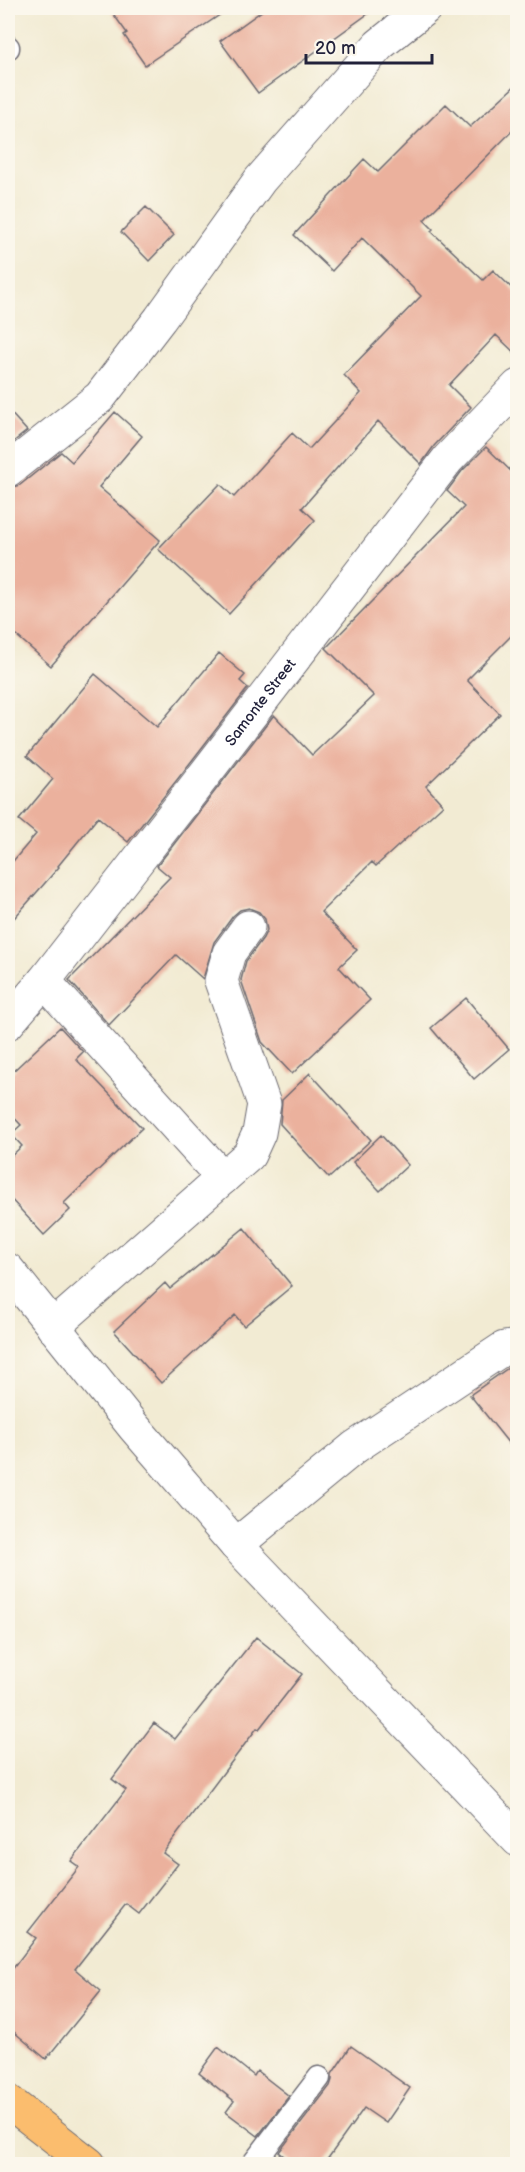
<svg xmlns="http://www.w3.org/2000/svg" width="525" height="2172" viewBox="0 0 525 2172" font-family="'Balsamiq Sans',sans-serif">
  <style>
    .building { fill: #ebb19d }
    .lines { fill: none; stroke-linecap: round; stroke-linejoin: round }
    .lane-casing { stroke: #6b6870; stroke-width: 25 }
    .street-casing { stroke: #6b6870; stroke-width: 35 }
    .primary-casing { stroke: #6b6870; stroke-width: 35 }
    .lane { stroke: #fff; stroke-width: 22 }
    .street { stroke: #fff; stroke-width: 33 }
    .primary { stroke: #fbbd6e; stroke-width: 33 }
    .labels { text-anchor: middle; dominant-baseline: central; stroke-width: 4.5; stroke-linejoin: round; paint-order: stroke }
    .street-label { font-size: 15px; fill: #22223b; stroke: #fbf7ec }
  </style>
  <rect width="100%" height="100%" fill="#fbf7ec"/>
  <filter id="ink" filterUnits="userSpaceOnUse"><feTurbulence type="fractalNoise" baseFrequency=".0167" numOctaves="2"/><feDisplacementMap in="SourceGraphic" scale="12" xChannelSelector="R" yChannelSelector="G"/><feConvolveMatrix kernelMatrix="1 2 1 2 8 2 1 2 1" color-interpolation-filters="sRGB"/></filter>
  <filter id="wash" filterUnits="userSpaceOnUse"><feTurbulence type="fractalNoise" baseFrequency=".008" numOctaves="4" result="noise"/><feDisplacementMap in="SourceGraphic" scale="24" xChannelSelector="R" yChannelSelector="G"/><feGaussianBlur stdDeviation="1.35" result="paint"/><feColorMatrix in="noise" values="0 0 0 0 0 0 0 0 0 0 0 0 0 0 0 0 0 1.4 0 .05"/><feComposite in="paint" operator="in"/></filter>
  <g filter="url(#wash)">
    <rect width="100%" height="100%" fill="#f2ebd3"/>
    <g id="blocks">
      <!-- building -->
      <path class="building" d="M 109,8 L 230,8 L 145,65 L 124,35 L 127,33 Z
        M 266,8 L 376,8 L 258,93 L 220,41 Z
        M 518,83 L 518,125 L 424,220 L 433,229 L 431,231 L 483,280 L 493,270 L 518,294 L 518,356 L 496,335 L 449,385 L 471,407 L 434,446 L 421,464 L 378,421 L 302,508 L 315,520 L 229,614 L 158,549 L 220,484 L 234,497 L 292,433 L 309,449 L 361,393 L 344,375 L 421,296 L 362,238 L 332,271 L 294,235 L 364,159 L 378,172 L 446,104 L 470,127 Z
        M 146,207 L 174,235 L 149,261 L 121,232 Z
        M 8,410 L 27,431 L 8,446 Z
        M 115,412 L 142,436 L 99,487 L 160,540 L 51,666 L 8,628 L 8,488 L 20,485 L 61,452 L 72,462 Z
        M 486,447 L 518,478 L 518,629 L 467,680 L 500,714 L 426,786 L 443,805 L 376,866 L 372,862 L 321,912 L 357,950 L 339,967 L 370,1000 L 292,1074 L 262,1042 L 241,980 L 246,961 L 263,938 L 267,930 L 265,919 L 259,912 L 249,908 L 240,910 L 233,916 L 214,942 L 203,979 L 176,955 L 109,1025 L 69,980 L 170,877 L 157,866 L 274,715 L 312,755 L 374,696 L 326,648 L 464,507 L 447,491 L 462,471 Z
        M 219,653 L 245,675 L 240,681 L 248,688 L 180,776 L 128,842 L 98,817 L 58,866 L 59,867 L 8,925 L 8,867 L 36,834 L 19,820 L 53,779 L 27,756 L 95,674 L 157,727 Z
        M 466,998 L 509,1049 L 474,1079 L 431,1028 Z
        M 60,1027 L 83,1052 L 76,1059 L 142,1128 L 64,1203 L 70,1210 L 44,1235 L 8,1196 L 8,1159 L 22,1146 L 11,1134 L 21,1125 L 8,1111 L 8,1076 Z
        M 310,1073 L 371,1140 L 329,1178 L 280,1124 L 282,1100 Z
        M 381,1135 L 408,1165 L 380,1191 L 353,1162 Z
        M 244,1228 L 292,1286 L 244,1326 L 235,1315 L 161,1383 L 114,1331 L 165,1283 L 170,1289 Z
        M 518,1365 L 518,1455 L 470,1395 L 511,1366 Z
        M 256,1637 L 302,1674 L 259,1729 L 257,1728 L 163,1853 L 178,1864 L 139,1914 L 126,1904 L 75,1969 L 101,1991 L 46,2059 L 8,2027 L 8,1975 L 36,1938 L 28,1932 L 79,1867 L 71,1861 L 126,1790 L 112,1779 L 154,1723 L 175,1739 Z
        M 351,2046 L 410,2088 L 386,2123 L 364,2108 L 324,2164 L 294,2164 L 279,2152 L 330,2086 L 332,2080 L 332,2074 Z
        M 218,2047 L 254,2076 L 257,2071 L 289,2096 L 258,2136 L 226,2112 L 234,2101 L 199,2073 Z"/>
    </g>
  </g>
  <g filter="url(#ink)">
    <use href="#blocks" fill-opacity="0" stroke="#6b6870" stroke-width="1.5"/>
    <g class="lines">
      <defs>
        <path id="lane" d="M 8,47 L 8,48
          M 253,2164 L 319,2078"/>
        <g id="street">
          <path d="M 8,470 L 100,397 L 160,319 L 260,180 L 379,45 L 425,8"/>
          <path d="M 44,981 L 223,1178"/>
          <path id="s1" d="M 8,1023 L 44,981 L 195,787 L 448,459 L 518,386"/>
          <path d="M 8,1270 L 134,1427 L 236,1545 L 518,1840"/>
          <path d="M 53,1327 L 249,1155 L 259,1133 L 264,1104 L 221,981 L 229,953 L 248,927"/>
          <path d="M 236,1545 L 355,1447 L 504,1348 L 518,1346"/>
        </g>
        <path id="primary" d="M 8,2101 L 89,2164"/>
      </defs>
      <!-- lane casing -->
      <use href="#lane" class="lane-casing"/>
      <!-- street casing -->
      <use href="#street" class="street-casing"/>
      <!-- primary casing -->
      <use href="#primary" class="primary-casing"/>
      <!-- lane -->
      <use href="#lane" class="lane"/>
      <!-- street -->
      <use href="#street" class="street"/>
      <!-- primary -->
      <use href="#primary" class="primary"/>
    </g>
  </g>
  <g class="labels">
    <!-- street labels -->
    <g class="street-label">
      <text stroke="none"><textPath href="#s1" startOffset="408">Samonte Street</textPath></text>
    </g>
  </g>
  <!-- margin -->
  <rect width="525" height="2172" fill="none" stroke="#fbf7ec" stroke-width="30"/>
  <!-- scale -->
  <path d="M306 54v9h126v-9" fill="none" stroke="#22223b" stroke-width="3"/>
  <text x="315" y="54" font-size="18" fill="#22223b" stroke="#fbf7ec" stroke-width="4.5" paint-order="stroke">20 m</text>
</svg>
